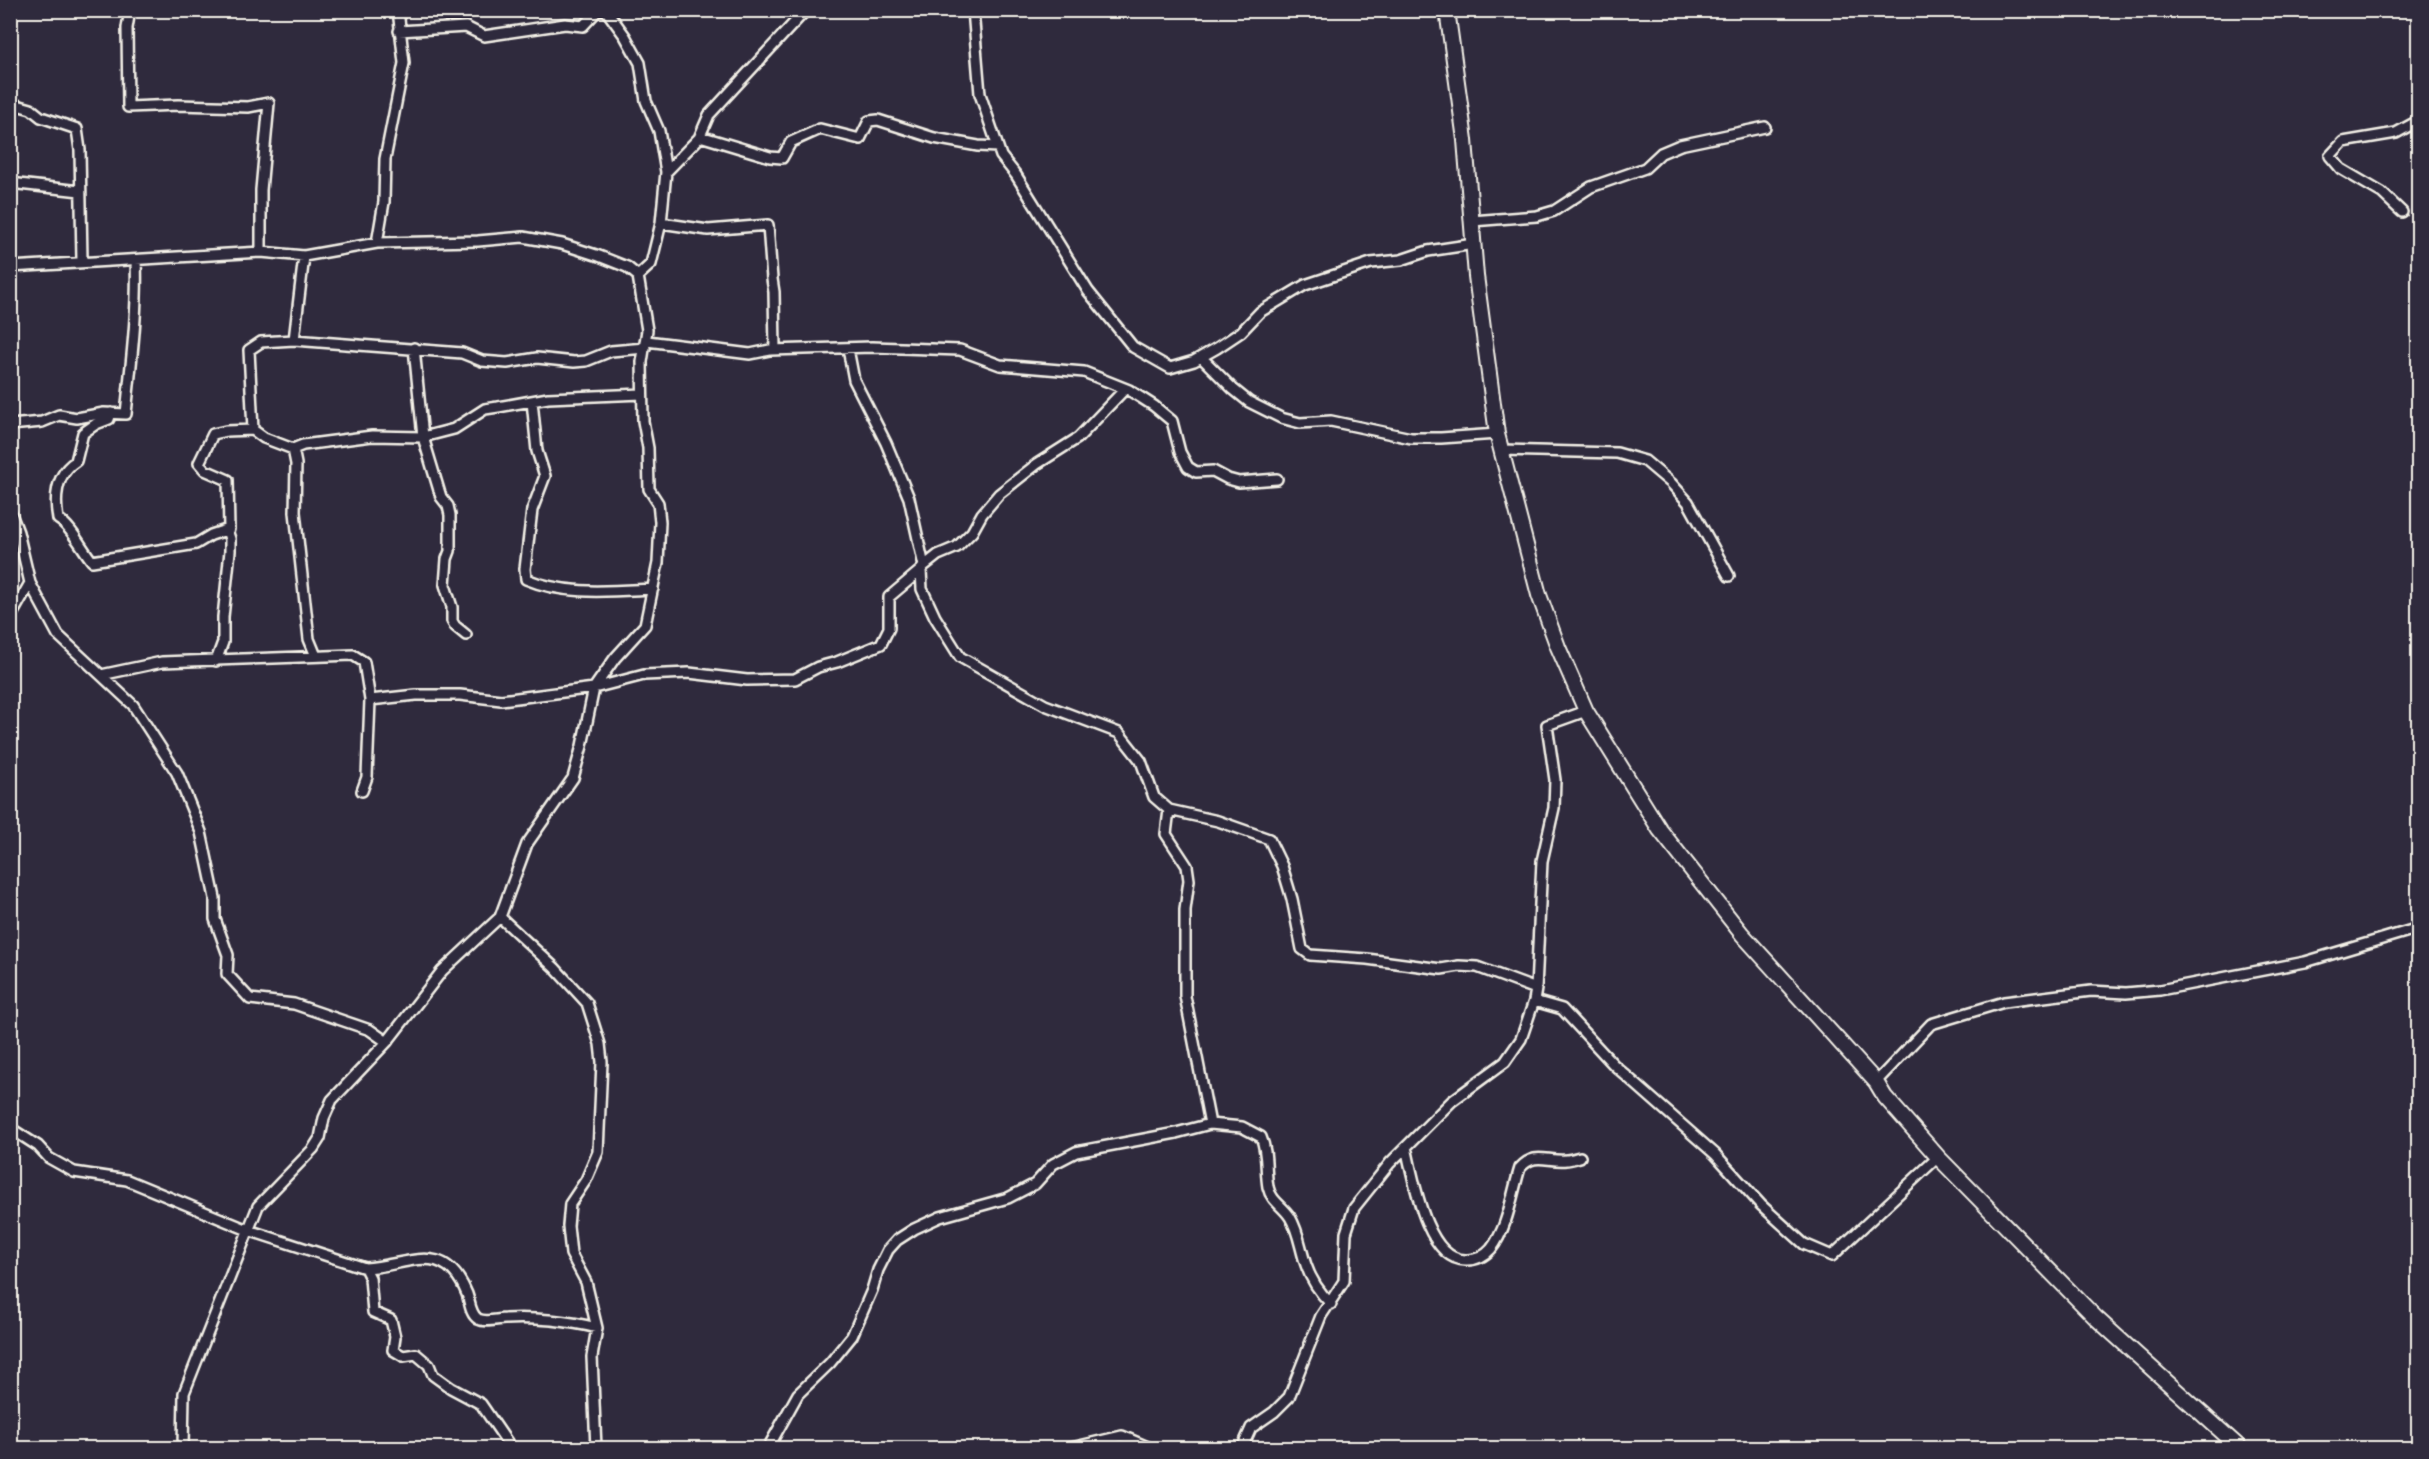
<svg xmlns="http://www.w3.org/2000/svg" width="2429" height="1459" viewBox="0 0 2429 1459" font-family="'Architects Daughter',sans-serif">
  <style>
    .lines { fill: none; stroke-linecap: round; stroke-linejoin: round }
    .street-casing { stroke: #f4f1e8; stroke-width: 14 }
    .secondary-casing { stroke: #f4f1e8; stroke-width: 18 }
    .street { stroke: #2f2a3d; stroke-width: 9 }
    .secondary { stroke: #2f2a3d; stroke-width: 14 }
  </style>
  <rect width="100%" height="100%" fill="#2f2a3d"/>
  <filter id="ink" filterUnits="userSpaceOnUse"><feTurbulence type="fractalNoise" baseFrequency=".0167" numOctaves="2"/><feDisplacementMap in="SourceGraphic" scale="12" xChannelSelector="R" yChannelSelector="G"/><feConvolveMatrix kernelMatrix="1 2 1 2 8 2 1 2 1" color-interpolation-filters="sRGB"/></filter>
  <g filter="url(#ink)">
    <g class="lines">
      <defs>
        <path id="street" d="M 130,10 L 127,28 L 128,107 L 178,105 L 248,107 L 269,103 L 261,190 L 261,252
          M 973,10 L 980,94 L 1001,156 L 1016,175 L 1088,291 L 1133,347 L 1170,368 L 1194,361 L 1217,348 L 1241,332 L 1260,312 L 1305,285 L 1371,263 L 1401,260 L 1428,251 L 1474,244
          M 399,31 L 466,27 L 484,36 L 565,24 L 583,26 L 598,10
          M 10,103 L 31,109 L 41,117 L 77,129 L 80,150 L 82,261
          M 700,136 L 770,157 L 782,158 L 791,142 L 820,129 L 860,139 L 869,121 L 878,120 L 934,138 L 978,146 L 998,147
          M 666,172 L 699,138 L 709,115 L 806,10
          M 10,183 L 80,191
          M 2402,212 L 2382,193 L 2341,169 L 2330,156 L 2343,142 L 2396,133 L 2418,121
          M 1472,221 L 1537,216 L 1554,211 L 1591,187 L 1645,168 L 1661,153 L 1680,145 L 1765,127
          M 661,223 L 708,230 L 768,225 L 772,279 L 774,292 L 775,350
          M 377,243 L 384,202 L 385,159 L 404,63 L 398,10
          M 10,267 L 261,252 L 304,256 L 377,243 L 478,241 L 523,237 L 562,244 L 599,256 L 627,267 L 638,276 L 651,264 L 661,223 L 666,172 L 659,131 L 646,101 L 640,63 L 625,36 L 606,10
          M 294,340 L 304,256
          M 647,341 L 750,354 L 770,350 L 872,347 L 960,350 L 1000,365 L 1084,372 L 1129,390 L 1154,406 L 1172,421 L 1180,452 L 1188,467 L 1196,472 L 1213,471 L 1228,479 L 1239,482 L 1277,479
          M 414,348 L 423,437 L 441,497 L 448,506 L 450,515 L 450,551 L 447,559 L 445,585 L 452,607 L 452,621 L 455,626 L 466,635
          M 848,349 L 854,380 L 886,443 L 909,498 L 924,566 L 921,570 L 922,589 L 935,617 L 960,657 L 1045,705 L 1119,733 L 1141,761 L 1154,797 L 1169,810 L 1218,821 L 1269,839 L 1282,866 L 1292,899 L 1302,949 L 1310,955 L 1367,959 L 1441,969 L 1459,966 L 1477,967 L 1536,989
          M 1201,357 L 1233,389 L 1249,402 L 1281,418 L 1300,423 L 1331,421 L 1411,438 L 1441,438 L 1497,434
          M 532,401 L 537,451 L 545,476 L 532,510 L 525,569 L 526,579 C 566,596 611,591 653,589
          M 111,413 L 109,419 L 96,424 L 83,433 L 76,461 C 56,474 54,496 58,519 C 71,526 82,549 92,561 L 196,544 L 211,535 L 229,529 L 228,480 L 205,470 L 199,463 L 213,434 L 226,431 L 253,430 L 249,350 L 261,342 L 294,340 L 462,353 L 482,361 L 507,363 L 537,358 L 574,362 L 586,361 L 611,351 L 645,348
          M 10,425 L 42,422 L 59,415 L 77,418 L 104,413 L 126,414 C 131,363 138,312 136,260
          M 253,430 L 264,438 L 293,449 L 296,464 L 295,512 L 309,639 L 316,656
          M 293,449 L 303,445 L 372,436 L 423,437 L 454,429 L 485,409 L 498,407 L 548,398 L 642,394
          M 1502,450 L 1617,453 L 1645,461 L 1671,483 L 1688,502 L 1729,576
          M 10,511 L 18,532 L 30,583 L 58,635 L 133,705 L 177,773 L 201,832 L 215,898 L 215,919 L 228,955 L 227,974 L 250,999 L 294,1004 L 370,1030 L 387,1042 L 332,1100 L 324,1118 L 320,1138 L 313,1149 L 258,1206 L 184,1393 L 183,1448
          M 924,566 L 938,555 L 957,547 L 972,532 L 982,514 L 999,494 L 1037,464 L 1078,438 L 1125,389
          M 10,618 L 30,583
          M 216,661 L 223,642 L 223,617 L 230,551 L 230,539 L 227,530
          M 101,675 L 162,662 L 353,655 L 364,662 L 370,700 L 416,695 L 460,695 L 501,700 L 594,688 L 644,675 L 689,673 L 747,680 L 795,679 L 818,667 L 837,662 L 881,644 L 889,628 L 889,597 L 921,570
          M 362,791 L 367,777 L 370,700
          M 1169,810 L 1166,834 L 1187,866 L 1189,880 L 1185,910 L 1185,996 L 1210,1124
          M 500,917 L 555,968 L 587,1003 L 600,1044 L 602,1062 L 598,1152 L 586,1180 L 570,1204 L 568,1226 L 571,1254 L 586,1282 L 597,1328 L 592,1357 L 596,1448
          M 1534,1001 L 1562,1009 L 1614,1065 L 1715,1154 L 1761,1205 L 1804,1244 L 1832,1256 L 1938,1157
          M 387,1042 L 442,971 L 500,917 L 527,844 L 573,778 L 582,746 L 594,688 L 615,658 L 645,625 L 658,563 L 660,522 L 658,503 L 649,489 L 648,448 L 643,421 L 642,362 L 647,330 L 638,276
          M 1876,1082 L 1931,1024 L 2004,1002 L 2091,991 L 2126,993 L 2160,990 L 2305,962 L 2412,930 L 2418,932
          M 10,1128 L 38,1146 L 49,1158 L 74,1172 L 127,1180 L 248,1230 L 365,1268 L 370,1278 L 373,1312 L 391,1320 L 395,1337 L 393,1350 L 403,1356 L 416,1354 L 429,1365 L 433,1375 L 451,1388 L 481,1404 L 507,1442 L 506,1448
          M 1580,1157 C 1576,1158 1570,1160 1566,1160 C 1547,1162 1535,1151 1520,1168 C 1512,1193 1508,1228 1491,1249 C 1484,1257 1476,1260 1467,1260 C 1426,1262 1413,1176 1406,1147 L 1452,1101 L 1505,1062 L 1521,1039 L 1534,1001 L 1536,989 L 1542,861 L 1554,808 L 1555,780 L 1547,725 L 1586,711
          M 365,1268 C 409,1266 444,1238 467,1294 C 470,1302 470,1314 478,1319 C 486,1323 497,1319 505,1319 C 534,1317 570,1321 597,1328
          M 768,1448 L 798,1394 L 830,1363 L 852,1336 L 872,1290 L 878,1270 L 888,1250 L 897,1240 L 914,1229 L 940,1217 L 1008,1198 L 1035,1184 L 1053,1164 L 1076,1152 L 1176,1133 L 1210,1124 L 1242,1127 L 1261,1137 C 1268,1153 1265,1170 1268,1187 C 1271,1201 1283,1206 1290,1217 C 1299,1232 1300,1248 1306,1265 C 1311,1280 1320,1293 1331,1304
          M 1071,1448 L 1122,1436 L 1150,1448
          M 1242,1448 L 1251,1428 L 1274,1412 L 1289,1397 L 1321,1316 L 1344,1281 L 1346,1233 L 1354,1208 L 1390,1163 L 1406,1147"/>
        <path id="secondary" d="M 1447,10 L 1465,140 L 1476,276 L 1497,434 L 1539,595 L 1558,647 L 1586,711 L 1660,830 L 1742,934 L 1876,1082 L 1885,1097 L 1938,1157 L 2096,1318 L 2240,1448"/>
      </defs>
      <!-- street casing -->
      <use href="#street" class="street-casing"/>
      <!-- secondary casing -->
      <use href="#secondary" class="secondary-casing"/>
      <!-- street -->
      <use href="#street" class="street"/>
      <!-- secondary -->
      <use href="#secondary" class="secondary"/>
    </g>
  </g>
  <!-- margin -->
  <rect width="2429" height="1459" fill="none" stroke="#2f2a3d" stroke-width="36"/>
  <rect x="18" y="18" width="2393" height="1423" fill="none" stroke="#f4f1e8" stroke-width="2" filter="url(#ink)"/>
</svg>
